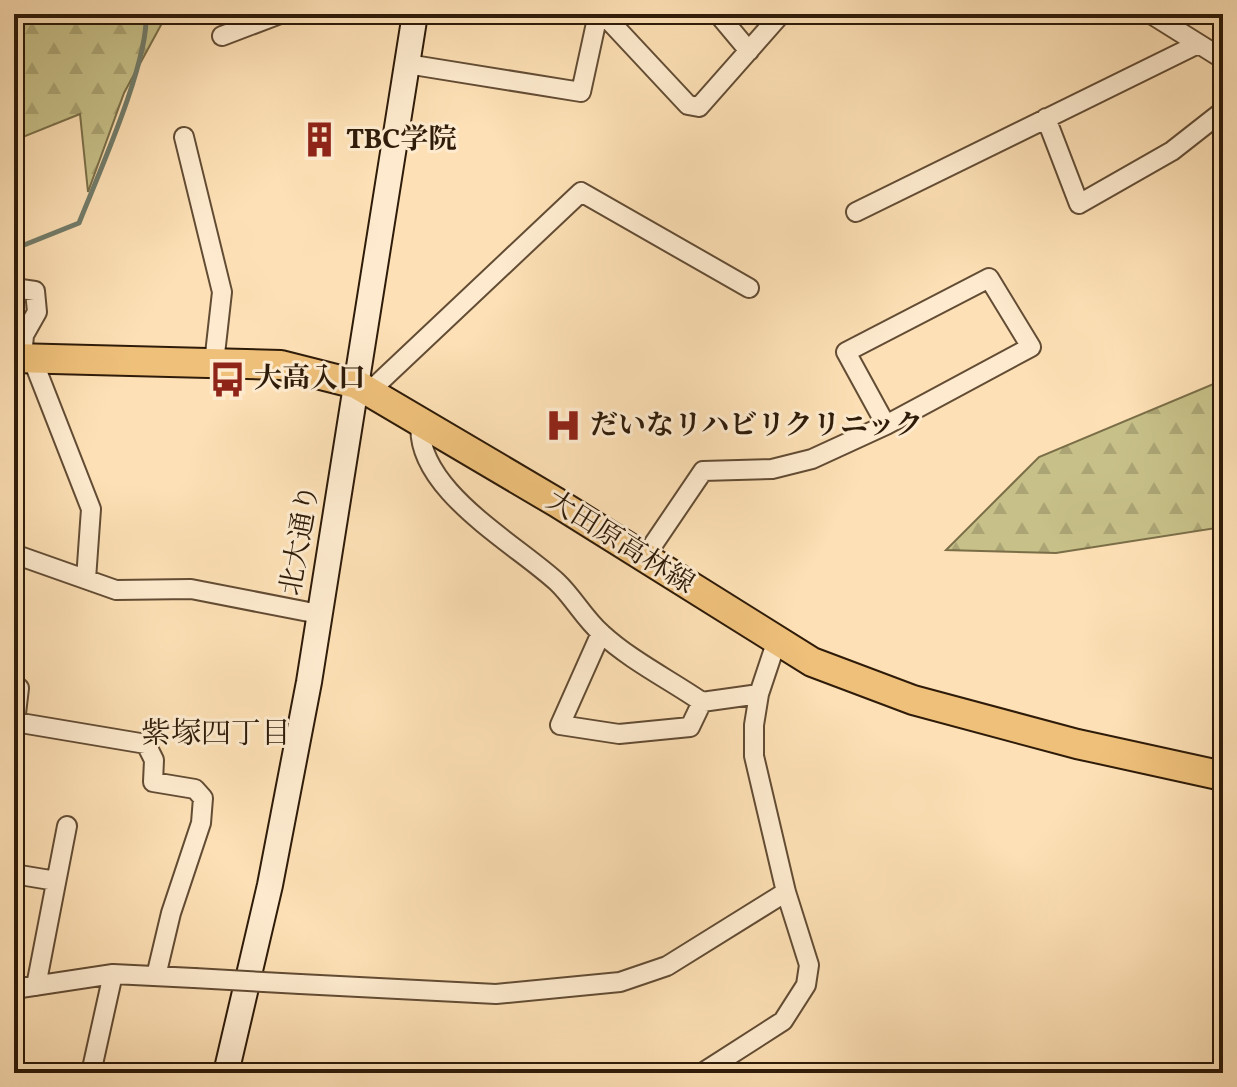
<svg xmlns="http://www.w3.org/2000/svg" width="1237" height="1087" viewBox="0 0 1237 1087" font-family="Vollkorn,'Noto Serif JP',serif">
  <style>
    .forest { fill: url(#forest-firs); stroke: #7a6e48; stroke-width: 2 }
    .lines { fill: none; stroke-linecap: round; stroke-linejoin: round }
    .stream { stroke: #727c6a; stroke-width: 5 }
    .street-casing { stroke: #624c34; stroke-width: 22 }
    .secondary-casing { stroke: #2e1b09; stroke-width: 28 }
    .primary-casing { stroke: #2e1b09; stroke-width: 32 }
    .street { stroke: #feebcf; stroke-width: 18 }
    .secondary { stroke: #feebcf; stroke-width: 24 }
    .primary { stroke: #eec07a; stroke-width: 28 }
    .street-bridge-casing { stroke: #624c34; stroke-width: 22; stroke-linecap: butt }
    .street-bridge { stroke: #feebcf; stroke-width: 18 }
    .labels { text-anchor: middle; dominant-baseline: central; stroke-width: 6; stroke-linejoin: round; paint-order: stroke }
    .poi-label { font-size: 28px; font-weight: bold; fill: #2e1b09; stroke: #feebcf; text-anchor: start }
    .street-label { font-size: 28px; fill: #2e1b09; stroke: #feebcf }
    .neighbourhood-label { font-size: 30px; fill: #2e1b09; stroke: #feebcf }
  </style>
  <defs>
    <pattern id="forest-firs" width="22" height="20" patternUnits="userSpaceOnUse" patternTransform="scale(2)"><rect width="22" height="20" fill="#c7c088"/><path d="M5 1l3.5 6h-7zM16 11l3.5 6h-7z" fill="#aba474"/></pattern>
  </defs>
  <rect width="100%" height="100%" fill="#fde0b5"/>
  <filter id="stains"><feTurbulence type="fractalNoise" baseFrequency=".0025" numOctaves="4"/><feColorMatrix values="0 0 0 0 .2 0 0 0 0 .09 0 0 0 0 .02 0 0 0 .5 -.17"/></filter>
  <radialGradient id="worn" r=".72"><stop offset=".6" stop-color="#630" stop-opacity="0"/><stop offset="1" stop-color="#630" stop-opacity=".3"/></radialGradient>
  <!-- forest -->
  <path class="forest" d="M 14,14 L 167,14 L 124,93 L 88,192 L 80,114 L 25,136 L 14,146 Z
    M 1223,380 L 1223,527 L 1056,553 L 946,550 L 1039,457 Z"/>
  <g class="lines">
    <!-- stream -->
    <path class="stream" d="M 14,249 L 79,223 C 98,175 149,62 146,14"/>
    <defs>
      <path id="street" d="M 603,14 L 688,105 L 699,107 L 781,14
        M 718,14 L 749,51
        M 1151,14 L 1223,59
        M 222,36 L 280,14
        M 407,64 L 581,92 L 598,14
        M 1046,118 L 1079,204 L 1172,151 L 1223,111
        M 184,137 L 222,292 L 214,363
        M 856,212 L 1198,44
        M 14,288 L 35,291 L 37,312 L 24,335 L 22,358
        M 32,358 L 91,509 L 86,579
        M 370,391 L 581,192 L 749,288
        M 421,420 C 411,487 515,543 557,582 C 573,597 584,618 601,633 C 630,660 670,680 702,702 L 759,694
        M 14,554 L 116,590 L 191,589 L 319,614
        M 644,558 L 703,471 L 772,469 L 812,459 L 886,425 L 1031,347 L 989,278 L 846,352 L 886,425
        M 601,633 L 560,725 L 619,734 L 690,727 L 702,702
        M 14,688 L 19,688 L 15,722 L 146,744 L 154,760 L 153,782 L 195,789 L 203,798 L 201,823 L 171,913 L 156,976
        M 14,874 L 56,881
        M 300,984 L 496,994 L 620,982 L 667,966 L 786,892
        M 36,986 L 67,826
        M 14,989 L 113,974 L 194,978
        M 91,1073 L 113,974
        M 702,1073 L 783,1021 L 806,985 L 809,965 L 786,892 L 754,756 L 754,725 L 759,694 L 776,643"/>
      <path id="secondary" d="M 226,1073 L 270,885 L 309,682 L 415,14"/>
      <path id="primary" d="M 14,358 L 281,365 L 356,384 L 556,502 L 812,662 L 913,700 L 1077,744 L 1223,776"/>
    </defs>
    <!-- street casing -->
    <use href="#street" class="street-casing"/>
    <!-- secondary casing -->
    <use href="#secondary" class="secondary-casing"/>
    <!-- primary casing -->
    <use href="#primary" class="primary-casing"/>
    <!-- street -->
    <use href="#street" class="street"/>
    <!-- secondary -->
    <use href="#secondary" class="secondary"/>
    <!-- primary -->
    <use href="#primary" class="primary"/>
    <defs>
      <path id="street-bridge" d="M 194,978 L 300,984"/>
    </defs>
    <!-- street-bridge casing -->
    <use href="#street-bridge" class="street-bridge-casing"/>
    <!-- street-bridge -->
    <use href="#street-bridge" class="street-bridge"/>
  </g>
  <!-- icons -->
  <defs>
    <symbol id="building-bare" viewBox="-9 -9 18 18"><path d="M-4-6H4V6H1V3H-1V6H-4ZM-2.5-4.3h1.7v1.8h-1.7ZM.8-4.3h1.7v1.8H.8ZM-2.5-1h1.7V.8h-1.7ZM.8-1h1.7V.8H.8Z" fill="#8f2418" stroke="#feebcf" stroke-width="2.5" paint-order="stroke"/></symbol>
    <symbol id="bus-bare" viewBox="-9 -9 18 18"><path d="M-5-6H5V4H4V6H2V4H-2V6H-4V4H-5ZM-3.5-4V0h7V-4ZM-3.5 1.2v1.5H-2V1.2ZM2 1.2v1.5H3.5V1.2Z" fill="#8f2418" stroke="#feebcf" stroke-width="2.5" paint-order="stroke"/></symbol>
    <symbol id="hospital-bare" viewBox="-9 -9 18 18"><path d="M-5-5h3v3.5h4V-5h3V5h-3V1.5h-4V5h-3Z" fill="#8f2418" stroke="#feebcf" stroke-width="2.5" paint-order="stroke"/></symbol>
  </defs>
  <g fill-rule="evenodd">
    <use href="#building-bare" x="294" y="114" width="51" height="51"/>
    <use href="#bus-bare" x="202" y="354" width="51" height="51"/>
    <use href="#hospital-bare" x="538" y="400" width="51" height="51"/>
  </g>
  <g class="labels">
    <!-- poi labels -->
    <g class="poi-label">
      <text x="346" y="140">TBC学院</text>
      <text x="254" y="379">大高入口</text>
      <text x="590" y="426">だいなリハビリクリニック</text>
    </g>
    <!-- street labels -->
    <g class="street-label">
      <text transform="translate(301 540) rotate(-80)">北大通り</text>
      <text transform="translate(620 543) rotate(32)">大田原高林線</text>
    </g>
    <!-- neighbourhood labels -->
    <g class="neighbourhood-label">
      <text x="216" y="735">紫塚四丁目</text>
    </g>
  </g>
  <!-- margin -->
  <rect width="1237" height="1087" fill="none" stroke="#fde0b5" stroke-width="48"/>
  <rect x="16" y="16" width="1205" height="1055" fill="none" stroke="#2e1b09" stroke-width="4"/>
  <rect x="24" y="24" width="1189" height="1039" fill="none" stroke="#2e1b09" stroke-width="2"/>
  <rect width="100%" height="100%" filter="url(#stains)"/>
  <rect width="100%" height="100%" fill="url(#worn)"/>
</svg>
